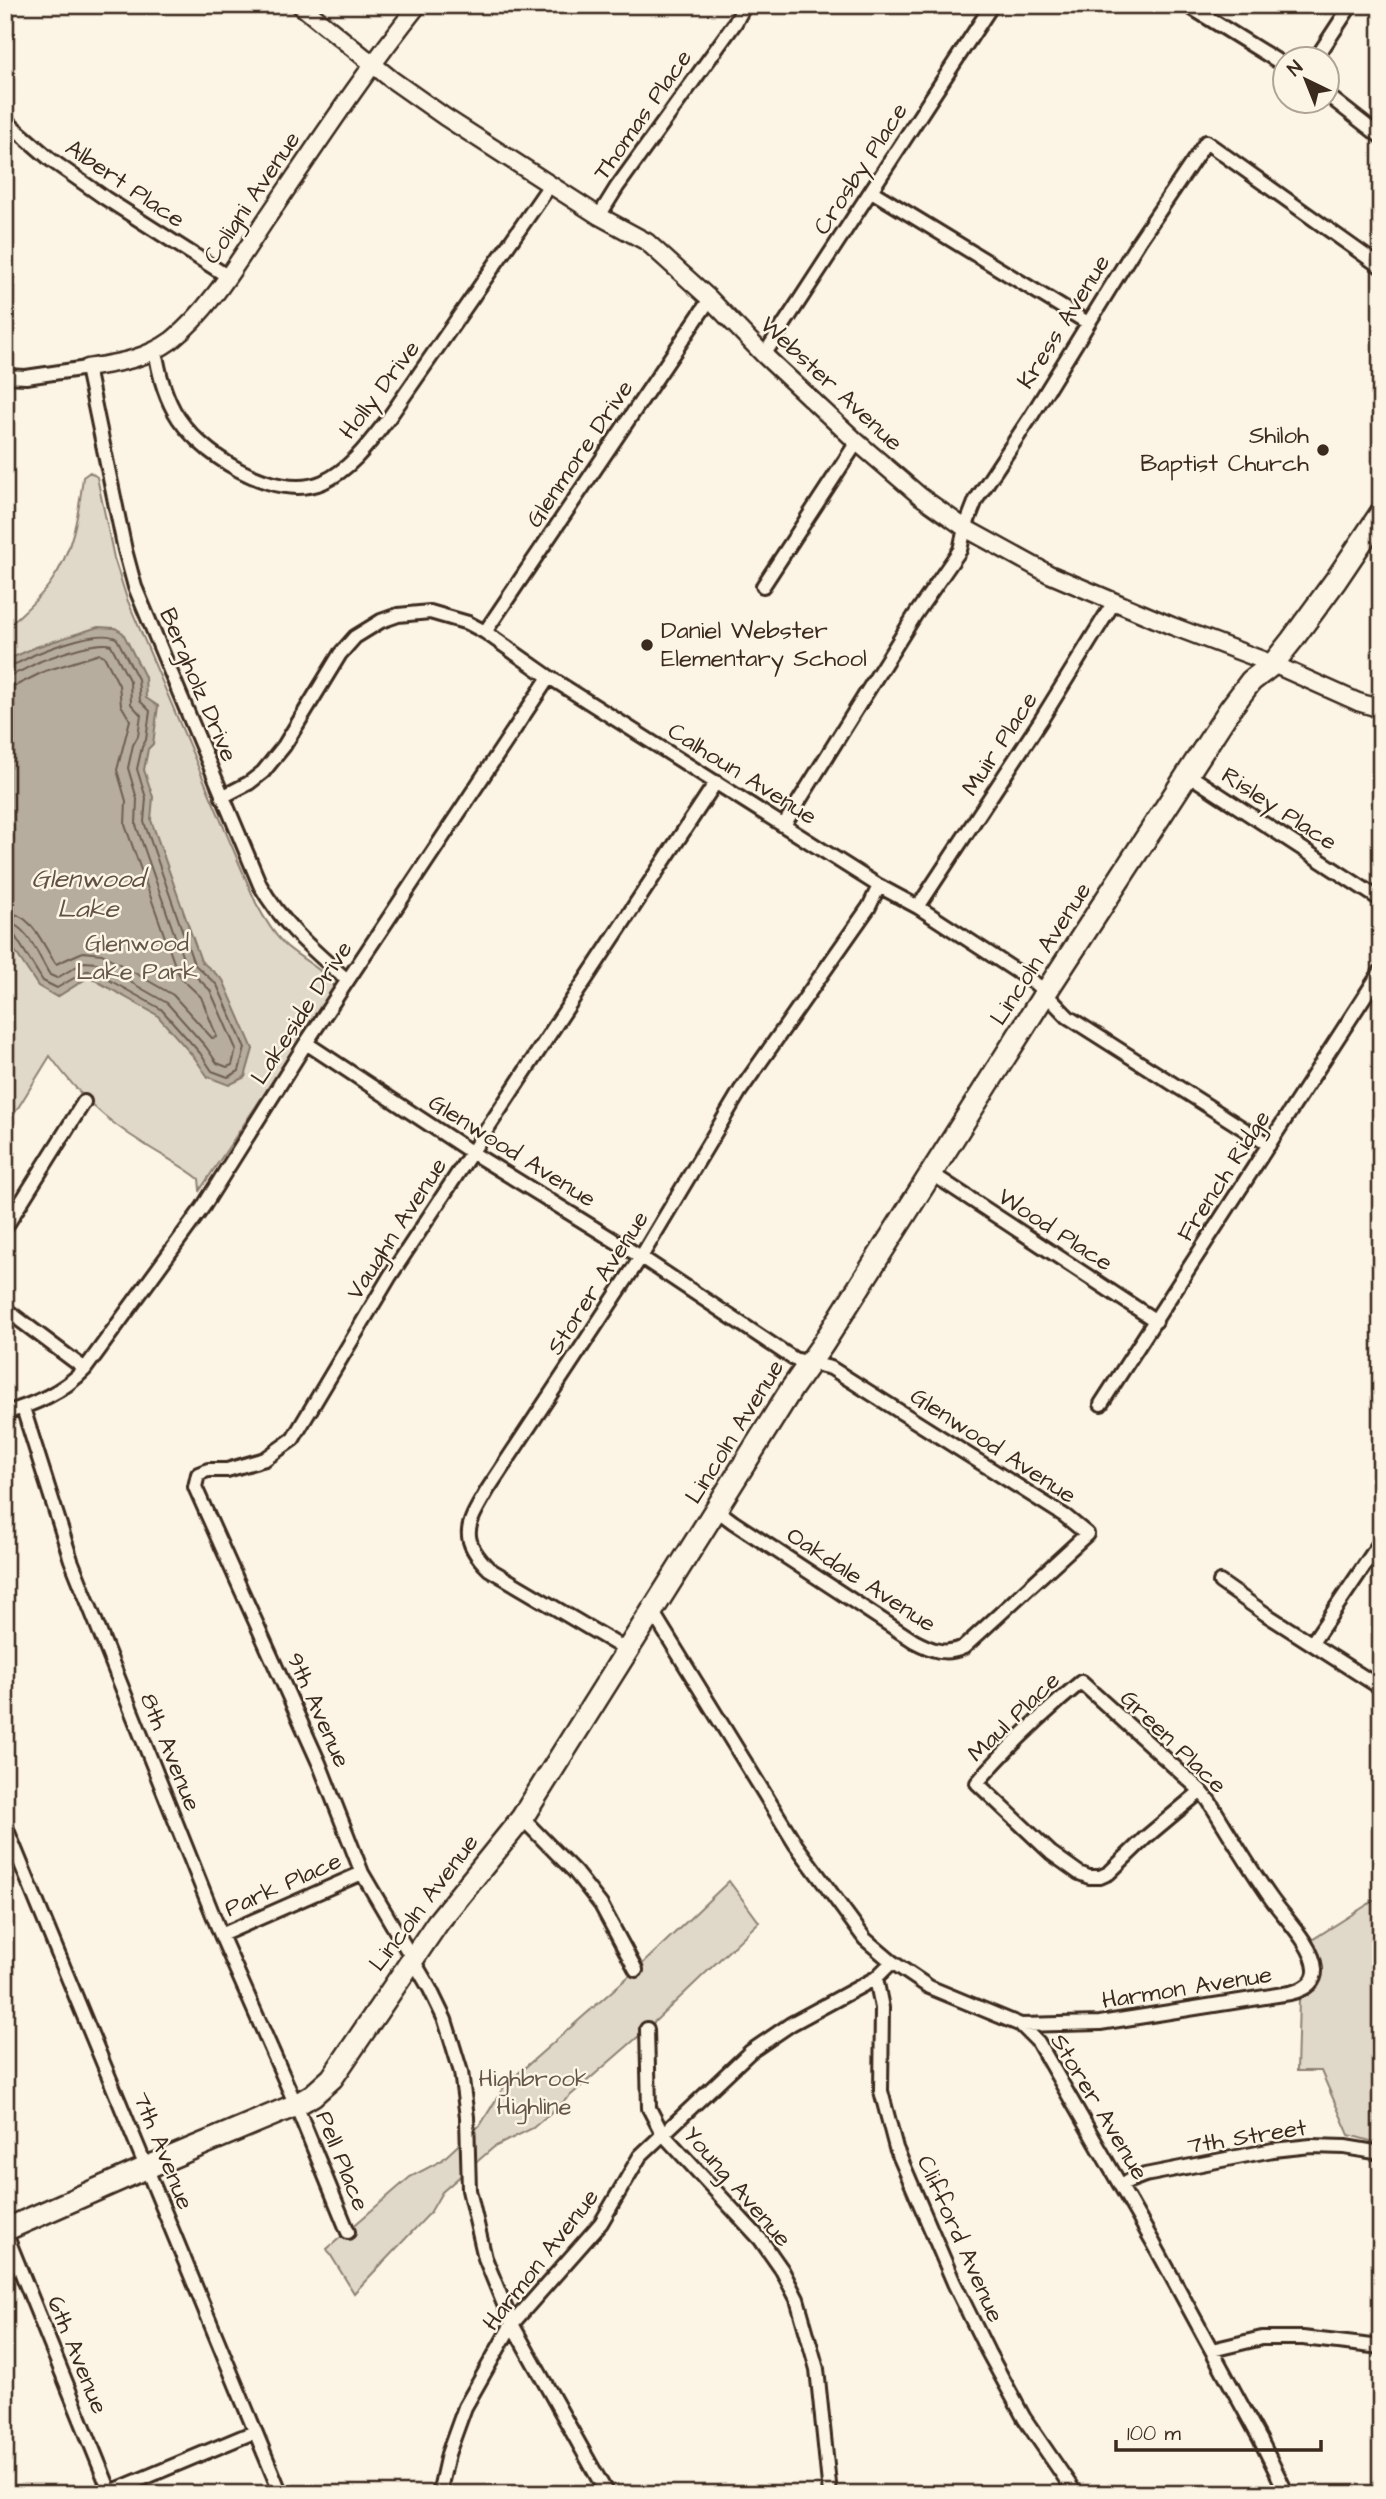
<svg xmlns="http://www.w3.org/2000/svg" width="1386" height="2499" viewBox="0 0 1386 2499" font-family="'Architects Daughter',sans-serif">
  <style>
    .green { fill: #e0d8c8; stroke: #8e8173; stroke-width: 2 }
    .water { fill: #b7ad9e; stroke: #85796b; stroke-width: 2 }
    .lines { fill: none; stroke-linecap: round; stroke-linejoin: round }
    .shore { stroke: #6d5e51; stroke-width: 2 }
    .minor-casing { stroke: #3b2a1e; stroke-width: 18 }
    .tertiary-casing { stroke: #3b2a1e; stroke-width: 21 }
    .primary-casing { stroke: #3b2a1e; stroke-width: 26 }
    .minor { stroke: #fcf5e5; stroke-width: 12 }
    .tertiary { stroke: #fcf5e5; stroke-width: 16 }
    .primary { stroke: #fcf5e5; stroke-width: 21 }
    .poi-dot { fill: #3b2a1e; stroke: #fcf5e5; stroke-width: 2.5 }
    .labels { text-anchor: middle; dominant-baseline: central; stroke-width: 5; stroke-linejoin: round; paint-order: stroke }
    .street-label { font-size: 24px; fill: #3b2a1e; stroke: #fcf5e5 }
    .poi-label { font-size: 24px; fill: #3b2a1e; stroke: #fcf5e5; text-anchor: end }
    .park-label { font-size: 24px; fill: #645648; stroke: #fcf5e5 }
    .water-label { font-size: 26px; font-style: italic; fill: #605144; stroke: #fcf5e5 }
  </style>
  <rect width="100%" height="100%" fill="#fcf5e5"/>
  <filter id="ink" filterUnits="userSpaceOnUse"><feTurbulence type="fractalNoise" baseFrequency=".0143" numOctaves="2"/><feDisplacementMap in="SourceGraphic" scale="14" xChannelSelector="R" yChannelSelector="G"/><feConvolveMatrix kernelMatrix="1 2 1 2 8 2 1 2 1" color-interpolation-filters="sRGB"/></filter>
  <g filter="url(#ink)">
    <!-- green -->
    <path class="green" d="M 90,472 L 97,477 L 114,558 L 127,599 L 256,903 C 264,918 272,932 284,944 C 297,957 329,972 335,988 L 200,1190 L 199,1179 C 182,1165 162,1156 144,1144 C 102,1118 79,1095 50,1056 L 5,1129 L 5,630 C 20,614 39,600 51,582 C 72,554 79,512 83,477 Z
      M 729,1881 L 759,1922 L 647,2029 L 533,2128 L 494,2147 L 442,2192 L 430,2213 L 354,2293 L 327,2249 L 410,2177 L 441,2161 L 481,2124 L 505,2085 L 636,1970 Z
      M 1381,1896 L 1381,2144 L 1349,2135 L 1321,2071 L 1297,2071 L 1299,2000 C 1329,1979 1324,1970 1312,1940 Z"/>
    <!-- water -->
    <path class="water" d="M 98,627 L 115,628 L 123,633 L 145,677 L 146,698 L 158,706 L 153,744 L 148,749 L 144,770 L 153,797 L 151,820 L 201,961 L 223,980 L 253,1049 L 245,1077 L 229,1085 L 208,1077 L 194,1057 L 157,1015 L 89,977 L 57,997 L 38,986 L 5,936 L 5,667 L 9,659 L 36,647 Z"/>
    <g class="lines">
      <!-- shore -->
      <path class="shore" d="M 5,667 C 16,666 26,658 36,654 C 53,647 103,628 117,639 L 138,679 L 140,701 L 150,711 L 146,740 L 142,747 L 137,769 L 146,798 L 144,822 L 194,964 L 217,985 L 245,1048 L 239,1071 L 228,1077 L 212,1071 L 200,1053 L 161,1009 L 93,971 L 86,971 L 57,988 L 43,981 L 15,936 L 5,931
        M 5,676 C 18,675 29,666 41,661 C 57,655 96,640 111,645 L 130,682 L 131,704 L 141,715 L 138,736 L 133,745 L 128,768 L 137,799 L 136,825 L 186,967 L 210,990 L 236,1049 L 232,1065 L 227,1067 L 217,1063 L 206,1047 L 167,1003 L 97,963 L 84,962 L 57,978 L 50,975 C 39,958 28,924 5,922
        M 5,686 L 17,685 L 45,671 L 100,654 L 104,656 L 119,685 L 121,705 L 130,720 L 117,770 L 126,801 L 125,825 L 177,971 L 183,980 L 201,997 L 217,1037 L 212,1038 L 173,995 L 102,954 L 83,952 L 56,964 C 42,945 33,913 5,912"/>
      <defs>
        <path id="minor" d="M 1187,5 L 1284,65
          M 1315,60 L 1351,5
          M 1326,94 L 1381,137
          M 5,120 L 51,160 L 105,198 L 227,276
          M 873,192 L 1088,323
          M 599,216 L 617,187 L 735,23 L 745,5
          M 155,350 C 159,372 163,391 174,411 C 197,453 275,503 323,482 C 351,469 370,442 388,419 L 550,185
          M 764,355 L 992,5
          M 5,376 L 26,377 L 87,368 L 125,550 L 135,587 L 260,885 C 282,924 314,951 347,980
          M 763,586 L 857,442
          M 485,632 L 710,299
          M 1189,775 L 1381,900
          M 222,797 L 249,783 L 263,772 L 284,746 L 340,654 L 355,637 L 381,621 L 398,615 L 430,612 L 468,623 L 485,632 L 549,677 L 879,886 L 918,907 L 1036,984 L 1068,1017 L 1269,1145
          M 784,825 L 915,615 L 960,550 L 965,528 L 976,500 L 1030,418 L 1139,241 L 1206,142 L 1381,267
          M 918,907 L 1041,720 L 1114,602
          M 306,1043 L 471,1152 L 641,1257 L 794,1359 L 831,1368 L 1065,1516 L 1087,1534 L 964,1647 C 945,1656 931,1650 914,1641 L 733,1522 L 717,1510
          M 931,1173 L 1156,1321
          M 5,1228 L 84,1102
          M 5,1309 L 85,1369
          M 1101,1404 L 1381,971
          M 23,1408 L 71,1560 L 221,1935 L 296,2105 L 348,2232
          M 5,1413 C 35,1404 63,1392 85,1369 L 203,1207 L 306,1043 L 549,677
          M 1220,1582 L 1267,1615 L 1381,1688
          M 652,1611 L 796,1845 L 865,1939 L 892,1962 L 929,1987 L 1021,2025 L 1038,2042 L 1154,2244 L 1260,2439 L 1287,2494
          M 1312,1643 L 1381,1541
          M 628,1651 L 489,1569 C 457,1537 468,1524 488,1489 L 641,1257 L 740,1091 L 869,907 L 879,886
          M 522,1818 L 575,1872 L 601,1905 L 636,1970
          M 5,1825 L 281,2494
          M 221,1935 L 362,1873
          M 876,1978 L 882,2008 L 881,2091 L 896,2148 L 954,2283 L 988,2352 L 1024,2418 L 1076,2494
          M 1021,2025 L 1100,2023 L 1290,1993 C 1302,1990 1316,1984 1315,1969 C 1314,1946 1283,1916 1270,1897 C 1248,1866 1229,1833 1209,1801 L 1201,1791 L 1081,1682 C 1044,1713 1008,1746 977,1783 L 1051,1853 L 1079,1873 L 1089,1877 L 1100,1877 L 1109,1873 L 1145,1838 L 1201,1791
          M 647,2029 L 649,2108 L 662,2133 L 761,2240 L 782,2270 L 797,2299 L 817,2369 L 830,2494
          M 1121,2184 L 1145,2175 L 1273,2150 L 1311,2146 L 1345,2147 L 1381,2153
          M 5,2232 L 111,2494
          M 1212,2350 L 1262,2338 L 1303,2338 L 1381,2347
          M 106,2494 L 254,2432
          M 439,2494 L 448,2454 L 465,2407 L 512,2324 L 601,2223 L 640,2156 L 750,2052 L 791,2024 L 876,1978 L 892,1962
          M 607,2494 L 512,2324 L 485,2258 L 469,2190 L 467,2117 L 461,2072 L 445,2020 L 430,1989 L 362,1873 L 319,1763 L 195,1487 L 198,1474 L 208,1470 L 227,1470 L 265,1459 L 293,1439 L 390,1276 L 716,782"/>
        <path id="tertiary" d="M 300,5 L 391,79 L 445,117 L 599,216 L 647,242 L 710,299 L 764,355 L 857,442 L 920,496 L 965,528 L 1049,574 L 1172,626 L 1273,664 L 1358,702 L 1381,709
          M 87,368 C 118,363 146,359 172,340 C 210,310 240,258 267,218 C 316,146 363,74 418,5"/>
        <path id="primary" d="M 5,2230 L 148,2167 L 296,2105 L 313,2095 L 332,2078 L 438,1922 L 522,1818 L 792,1388 L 823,1344 L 1046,992 L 1230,709 L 1251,681 L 1273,664 L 1292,640 L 1336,580 L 1381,513"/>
      </defs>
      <!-- minor casing -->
      <use href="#minor" class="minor-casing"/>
      <!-- tertiary casing -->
      <use href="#tertiary" class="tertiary-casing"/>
      <!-- primary casing -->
      <use href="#primary" class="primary-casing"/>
      <!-- minor -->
      <use href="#minor" class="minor"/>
      <!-- tertiary -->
      <use href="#tertiary" class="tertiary"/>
      <!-- primary -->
      <use href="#primary" class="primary"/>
    </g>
  </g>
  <!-- markers -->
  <g class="poi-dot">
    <circle cx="1323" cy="450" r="7"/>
    <circle cx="647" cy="645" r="7"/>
  </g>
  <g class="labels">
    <!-- street labels -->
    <g class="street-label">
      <text transform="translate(643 115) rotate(-55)">Thomas Place</text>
      <text transform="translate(861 169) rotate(-57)">Crosby Place</text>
      <text transform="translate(125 184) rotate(34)">Albert Place</text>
      <text transform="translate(252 198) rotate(-56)">Coligni Avenue</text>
      <text transform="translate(1064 322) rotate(-58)">Kress Avenue</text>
      <text transform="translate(831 384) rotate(43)">Webster Avenue</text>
      <text transform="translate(380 390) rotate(-53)">Holly Drive</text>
      <text transform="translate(580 454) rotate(-56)">Glenmore Drive</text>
      <text transform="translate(198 685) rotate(67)">Bergholz Drive</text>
      <text transform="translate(1000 744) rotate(-57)">Muir Place</text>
      <text transform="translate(742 774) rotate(32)">Calhoun Avenue</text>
      <text transform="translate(1279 809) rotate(33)">Risley Place</text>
      <text transform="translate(1041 954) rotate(-57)">Lincoln Avenue</text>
      <text transform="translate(302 1013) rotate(-57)">Lakeside Drive</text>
      <text transform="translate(512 1151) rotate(32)">Glenwood Avenue</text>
      <text transform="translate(1224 1176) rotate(-57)">French Ridge</text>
      <text transform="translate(397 1229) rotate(-57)">Vaughn Avenue</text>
      <text transform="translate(1055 1230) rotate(33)">Wood Place</text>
      <text transform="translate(598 1283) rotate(-57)">Storer Avenue</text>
      <text transform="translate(735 1432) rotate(-58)">Lincoln Avenue</text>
      <text transform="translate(993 1446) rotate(33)">Glenwood Avenue</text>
      <text transform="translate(861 1580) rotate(33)">Oakdale Avenue</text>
      <text transform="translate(318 1710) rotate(66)">9th Avenue</text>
      <text transform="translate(1014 1717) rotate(-44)">Maul Place</text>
      <text transform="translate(1173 1742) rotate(44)">Green Place</text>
      <text transform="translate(170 1752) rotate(68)">8th Avenue</text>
      <text transform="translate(283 1885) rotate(-24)">Park Place</text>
      <text transform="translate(424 1903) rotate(-53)">Lincoln Avenue</text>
      <text transform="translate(1187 1988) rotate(-9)">Harmon Avenue</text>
      <text transform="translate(1099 2107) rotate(59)">Storer Avenue</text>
      <text transform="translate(1247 2137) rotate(-9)">7th Street</text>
      <text transform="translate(163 2151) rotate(68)">7th Avenue</text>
      <text transform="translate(342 2161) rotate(68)">Pell Place</text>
      <text transform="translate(737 2187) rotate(49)">Young Avenue</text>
      <text transform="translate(960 2239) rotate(66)">Clifford Avenue</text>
      <text transform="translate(541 2260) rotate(-52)">Harmon Avenue</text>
      <text transform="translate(77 2355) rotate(68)">6th Avenue</text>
    </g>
    <!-- poi labels -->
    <g class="poi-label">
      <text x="1309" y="436">Shiloh<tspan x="1309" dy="28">Baptist Church</tspan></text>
      <text x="661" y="631" text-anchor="start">Daniel Webster<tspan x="661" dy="28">Elementary School</tspan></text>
    </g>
    <!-- park labels -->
    <g class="park-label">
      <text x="137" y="944">Glenwood<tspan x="137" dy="28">Lake Park</tspan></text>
      <text x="534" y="2079">Highbrook<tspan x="534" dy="28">Highline</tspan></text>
    </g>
    <!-- water labels -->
    <g class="water-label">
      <text x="88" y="879">Glenwood<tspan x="88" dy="30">Lake</tspan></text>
    </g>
  </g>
  <!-- margin -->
  <rect width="1386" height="2499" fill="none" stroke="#fcf5e5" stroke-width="28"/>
  <rect x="14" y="14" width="1358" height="2471" fill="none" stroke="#3b2a1e" stroke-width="2.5" filter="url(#ink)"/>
  <!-- north arrow -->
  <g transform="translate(1306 80) rotate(317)"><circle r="33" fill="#fcf5e5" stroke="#afa495" stroke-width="2"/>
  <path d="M0-5L12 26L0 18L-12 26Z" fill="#3b2a1e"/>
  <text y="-10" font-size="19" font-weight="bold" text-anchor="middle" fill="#3b2a1e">N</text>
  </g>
  <!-- scale -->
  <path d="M1116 2440v10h205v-10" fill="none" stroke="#3b2a1e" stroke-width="3.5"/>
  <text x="1127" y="2440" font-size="21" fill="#3b2a1e" stroke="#fcf5e5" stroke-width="5" paint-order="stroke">100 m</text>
</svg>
